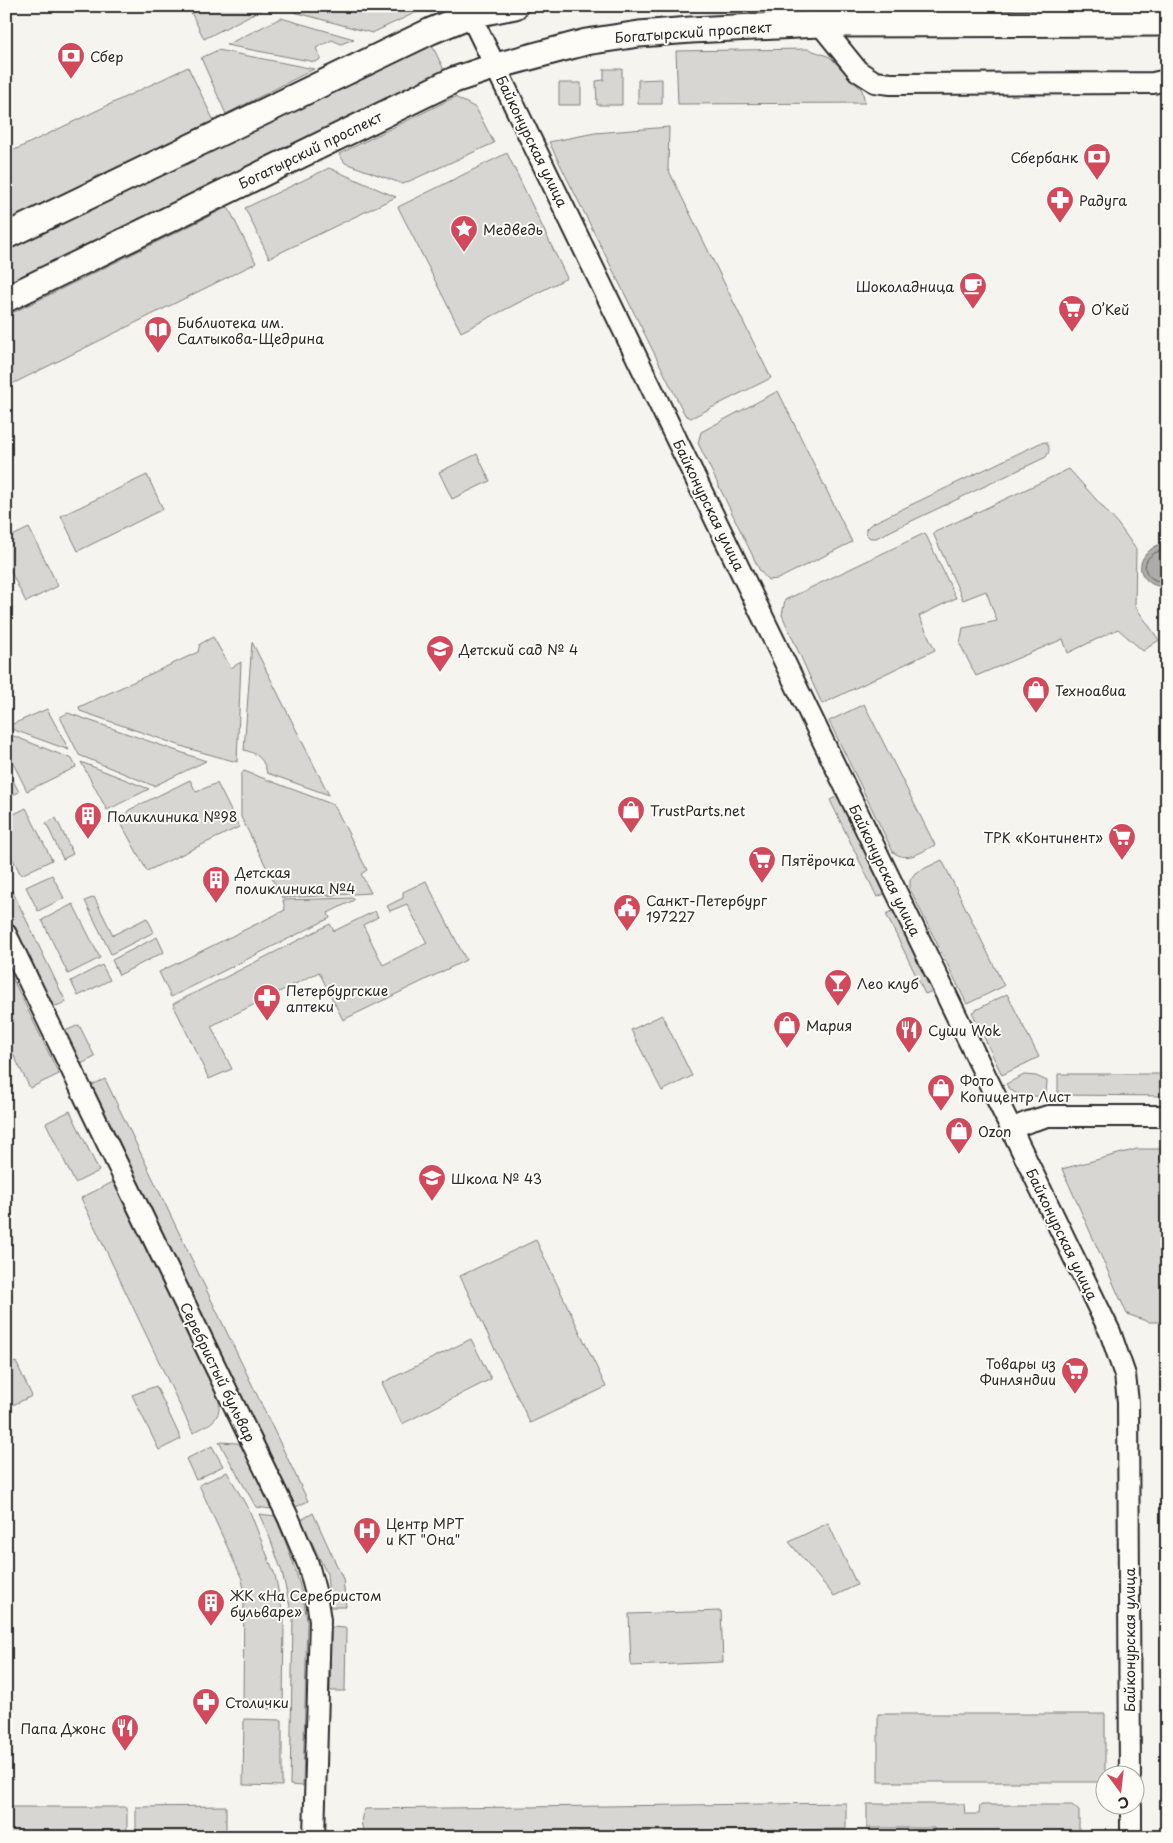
<svg xmlns="http://www.w3.org/2000/svg" width="1173" height="1843" viewBox="0 0 1173 1843" font-family="'Playpen Sans',sans-serif">
  <style>
    .green { fill: #d7d6d2; stroke: #81807e }
    .water { fill: #adaca9; stroke: #797877 }
    .lines { fill: none; stroke-linecap: round; stroke-linejoin: round }
    .shore { stroke: #5f5f5d; stroke-width: 1 }
    .minor-casing { stroke: #2b2b2b; stroke-width: 24 }
    .major-casing { stroke: #2b2b2b; stroke-width: 29 }
    .minor { stroke: #fdfcf7; stroke-width: 20 }
    .major { stroke: #fdfcf7; stroke-width: 25 }
    .labels { text-anchor: middle; dominant-baseline: central; stroke-width: 4; stroke-linejoin: round; paint-order: stroke }
    .street-label { font-size: 14px; fill: #2b2b2b; stroke: #fdfcf7 }
    .poi-label { font-size: 14px; fill: #2b2b2b; stroke: #fdfcf7; text-anchor: start }
  </style>
  <rect width="100%" height="100%" fill="#f5f4ef"/>
  <filter id="ink" filterUnits="userSpaceOnUse"><feTurbulence type="fractalNoise" baseFrequency=".02" numOctaves="2"/><feDisplacementMap in="SourceGraphic" scale="10" xChannelSelector="R" yChannelSelector="G"/><feConvolveMatrix kernelMatrix="1 2 1 2 8 2 1 2 1" color-interpolation-filters="sRGB"/></filter>
  <g filter="url(#ink)">
    <!-- green -->
    <path class="green" d="M 188,6 L 268,6 L 204,39 Z
      M 306,6 L 423,6 L 419,11 L 372,33 L 294,12 Z
      M 281,18 L 354,39 L 341,44 L 332,40 L 316,48 L 321,59 L 315,62 L 226,45 Z
      M 432,45 L 446,74 L 6,287 L 6,251 Z
      M 808,49 L 830,57 L 862,90 L 865,103 L 678,104 L 676,51 Z
      M 218,50 L 314,69 L 226,114 L 201,58 Z
      M 188,67 L 214,121 L 6,221 L 6,154 Z
      M 604,69 L 622,69 L 622,105 L 597,105 L 596,81 L 604,80 Z
      M 662,79 L 662,104 L 638,104 L 638,80 Z
      M 559,83 L 581,83 L 581,105 L 559,105 Z
      M 455,97 L 476,108 L 494,143 L 403,184 L 345,163 L 339,154 Z
      M 669,127 L 668,169 L 771,378 L 691,418 L 685,415 L 549,142 L 595,133 Z
      M 507,153 L 567,278 L 461,332 L 398,207 Z
      M 329,168 L 396,197 L 269,258 L 245,208 Z
      M 228,207 L 256,263 L 6,387 L 6,316 Z
      M 778,391 L 852,542 L 778,579 L 768,580 L 760,571 L 698,443 L 701,432 Z
      M 1046,442 C 1050,448 1050,451 1046,457 L 876,538 L 870,538 L 866,534 L 866,529 L 871,524 L 1040,443 Z
      M 477,454 L 490,481 L 452,499 L 439,472 Z
      M 1069,469 L 1118,524 L 1136,549 L 1135,606 L 1159,640 L 1143,651 L 1118,629 L 1068,653 L 1063,639 L 976,676 L 960,644 L 963,628 L 997,621 L 986,591 L 963,600 L 933,533 Z
      M 147,475 L 163,509 L 78,551 L 61,516 Z
      M 29,528 L 58,586 L 26,602 L 6,562 L 6,539 Z
      M 925,533 L 956,598 L 919,616 L 935,650 L 822,704 L 782,615 L 785,600 Z
      M 213,637 L 231,668 L 241,662 L 237,762 L 190,749 L 80,711 L 79,707 L 198,652 L 200,644 Z
      M 252,642 L 329,795 L 267,773 C 264,759 257,753 244,750 Z
      M 864,704 L 935,845 C 921,852 907,863 893,852 L 829,721 Z
      M 47,709 L 69,750 L 6,727 Z
      M 68,713 L 206,761 L 154,786 L 79,755 L 60,717 Z
      M 6,733 L 72,759 L 76,767 L 27,791 L 6,749 Z
      M 81,762 L 149,789 L 107,810 Z
      M 6,767 L 19,792 L 6,798 Z
      M 244,771 L 334,805 L 367,870 L 361,874 L 371,893 L 282,898 L 241,817 L 241,775 Z
      M 190,780 L 196,792 L 217,783 L 239,827 L 147,871 L 122,825 L 123,818 L 129,810 Z
      M 838,796 L 885,894 L 877,897 L 830,800 Z
      M 26,808 L 52,860 L 21,875 L 6,846 L 6,818 Z
      M 56,818 L 73,854 L 63,859 L 46,823 Z
      M 942,860 L 1004,986 L 967,1004 L 910,889 L 910,880 L 915,873 Z
      M 52,875 L 64,898 L 38,911 L 26,887 Z
      M 6,878 L 66,1002 C 61,1004 55,1008 50,1004 L 6,915 Z
      M 426,881 L 466,960 L 343,1020 L 319,972 L 211,1026 L 232,1069 L 209,1079 L 173,1004 L 330,924 L 334,931 L 375,911 L 378,917 L 363,925 L 383,965 L 427,943 L 407,904 L 390,911 L 387,906 L 403,898 L 403,892 Z
      M 94,897 L 113,935 L 147,918 L 154,932 L 111,954 L 85,901 Z
      M 353,898 L 354,900 L 328,913 L 330,918 L 171,997 L 159,972 L 285,910 L 283,900 Z
      M 73,904 L 100,958 L 68,974 L 42,920 Z
      M 893,911 L 933,991 L 925,994 L 886,914 Z
      M 157,937 L 164,952 L 119,975 L 112,960 Z
      M 6,965 L 59,1074 L 30,1088 L 6,1040 Z
      M 102,965 L 110,980 L 78,996 L 71,981 Z
      M 1007,994 L 1039,1057 L 1002,1075 L 972,1012 Z
      M 662,1015 L 692,1076 L 662,1091 L 631,1030 Z
      M 79,1025 L 95,1057 L 81,1064 L 65,1031 Z
      M 1058,1074 L 1167,1074 L 1167,1096 L 1058,1095 Z
      M 1024,1075 L 1036,1076 L 1047,1081 L 1046,1096 C 1030,1096 1016,1099 1006,1084 Z
      M 105,1079 L 308,1501 L 296,1507 L 92,1085 Z
      M 70,1111 L 99,1171 L 75,1183 L 46,1123 Z
      M 1137,1149 L 1167,1149 L 1167,1322 L 1149,1322 L 1127,1314 L 1062,1169 Z
      M 113,1182 L 219,1401 C 221,1422 208,1424 193,1433 L 81,1198 Z
      M 536,1240 L 606,1387 L 530,1423 L 460,1276 Z
      M 471,1339 L 491,1379 L 402,1424 L 382,1383 Z
      M 16,1362 L 32,1396 L 6,1408 L 6,1366 Z
      M 156,1386 L 181,1439 L 159,1450 L 132,1395 Z
      M 219,1442 L 237,1443 L 243,1448 L 271,1509 L 256,1507 Z
      M 212,1446 L 223,1466 L 196,1480 L 186,1459 Z
      M 227,1472 L 250,1512 L 275,1575 L 284,1619 L 283,1709 L 243,1708 L 244,1589 L 242,1579 L 199,1485 Z
      M 313,1513 L 343,1579 L 346,1607 L 330,1607 L 327,1574 L 301,1520 Z
      M 259,1514 L 275,1516 C 290,1552 301,1581 307,1620 L 303,1786 L 290,1785 L 293,1620 L 282,1572 L 270,1538 Z
      M 828,1523 L 857,1585 L 834,1596 L 789,1542 Z
      M 721,1611 L 723,1662 L 631,1666 L 629,1614 Z
      M 331,1627 L 346,1628 L 345,1691 L 330,1691 Z
      M 878,1714 L 1105,1714 L 1105,1782 L 878,1782 Z
      M 244,1719 L 282,1720 L 282,1786 L 243,1785 Z
      M 846,1803 L 846,1829 L 366,1835 C 360,1825 360,1819 365,1809 Z
      M 867,1804 L 964,1804 L 965,1814 L 979,1814 L 980,1805 L 1072,1805 L 1079,1811 L 1079,1833 L 935,1832 L 934,1828 L 867,1828 Z
      M 226,1806 L 226,1835 L 136,1836 L 136,1807 Z
      M 6,1807 L 127,1807 L 127,1837 L 6,1837 Z"/>
    <!-- water -->
    <path class="water" d="M 1158,545 L 1167,545 L 1167,589 C 1162,587 1156,586 1152,584 C 1132,572 1141,553 1158,545 Z"/>
    <g class="lines">
      <!-- shore -->
      <path class="shore" d="M 1167,550 C 1147,550 1136,570 1155,580 C 1159,581 1163,582 1167,583"/>
      <defs>
        <path id="minor" d="M 466,6 L 1110,1332 L 1125,1375 L 1128,1402 L 1130,1776
          M 820,24 L 858,71 L 875,82 L 891,84 L 1153,83 L 1167,80
          M 6,934 L 289,1519 L 308,1564 L 316,1594 L 320,1620 L 314,1837
          M 1011,1129 L 1028,1122 L 1048,1116 L 1167,1116
          M 1131,1806 L 1131,1837"/>
        <path id="major" d="M 6,236 L 431,31 L 470,15 L 515,6
          M 6,299 L 454,80 L 496,66 L 586,42 L 639,34 L 691,30 L 820,24 L 1167,23"/>
      </defs>
      <!-- minor casing -->
      <use href="#minor" class="minor-casing"/>
      <!-- major casing -->
      <use href="#major" class="major-casing"/>
      <!-- minor -->
      <use href="#minor" class="minor"/>
      <!-- major -->
      <use href="#major" class="major"/>
    </g>
  </g>
  <!-- icons -->
  <defs>
    <symbol id="bank-pin" viewBox="-11 -11 22 30"><path d="M0 17L-7.5 6A9.5 9.5 0 1 1 7.5 6Z" fill="#d1495b" stroke="#fdfcf7"/><path d="M-6-4H6V4H-6ZM0-2.3a2.3 2.3 0 1 0 0 4.6a2.3 2.3 0 1 0 0-4.6Z" fill="#fff"/></symbol>
    <symbol id="pharmacy-pin" viewBox="-11 -11 22 30"><path d="M0 17L-7.5 6A9.5 9.5 0 1 1 7.5 6Z" fill="#d1495b" stroke="#fdfcf7"/><path d="M-2-6h4v4h4v4h-4v4h-4v-4h-4v-4h4Z" fill="#fff"/></symbol>
    <symbol id="sight-pin" viewBox="-11 -11 22 30"><path d="M0 17L-7.5 6A9.5 9.5 0 1 1 7.5 6Z" fill="#d1495b" stroke="#fdfcf7"/><path d="M0-6L1.8-2.2L6-1.7L2.9 1.2L3.7 5.4L0 3.3L-3.7 5.4L-2.9 1.2L-6-1.7L-1.8-2.2Z" fill="#fff"/></symbol>
    <symbol id="cafe-pin" viewBox="-11 -11 22 30"><path d="M0 17L-7.5 6A9.5 9.5 0 1 1 7.5 6Z" fill="#d1495b" stroke="#fdfcf7"/><path d="M-5.5-4.5H6V0H3Q3 3.5 0 3.5H-2.5Q-5.5 3.5-5.5 0ZM3-3.2v2h1.7v-2ZM-6 4.5H4V6H-6Z" fill="#fff"/></symbol>
    <symbol id="supermarket-pin" viewBox="-11 -11 22 30"><path d="M0 17L-7.5 6A9.5 9.5 0 1 1 7.5 6Z" fill="#d1495b" stroke="#fdfcf7"/><path d="M-6-5.5h2.5l.6 2H6L4.5 2H-2.5L-4.4-4H-6ZM-1.5 3.2a1.3 1.3 0 1 0 .1 0ZM3 3.2a1.3 1.3 0 1 0 .1 0Z" fill="#fff"/></symbol>
    <symbol id="library-pin" viewBox="-11 -11 22 30"><path d="M0 17L-7.5 6A9.5 9.5 0 1 1 7.5 6Z" fill="#d1495b" stroke="#fdfcf7"/><path d="M-6-4Q-3-5.5-.7-3.5V5Q-3 3-6 4ZM6-4Q3-5.5 .7-3.5V5Q3 3 6 4Z" fill="#fff"/></symbol>
    <symbol id="school-pin" viewBox="-11 -11 22 30"><path d="M0 17L-7.5 6A9.5 9.5 0 1 1 7.5 6Z" fill="#d1495b" stroke="#fdfcf7"/><path d="M0-5L7-2L0 1L-7-2ZM-4 1L0 2.5L4 1V4Q0 6-4 4Z" fill="#fff"/></symbol>
    <symbol id="shop-pin" viewBox="-11 -11 22 30"><path d="M0 17L-7.5 6A9.5 9.5 0 1 1 7.5 6Z" fill="#d1495b" stroke="#fdfcf7"/><path d="M-5-2.5h2.3a2.7 3.5 0 0 1 5.4 0H5L5.5 6h-11ZM-1.5-2.5h3a1.5 2.3 0 0 0-3 0Z" fill="#fff"/></symbol>
    <symbol id="building-pin" viewBox="-11 -11 22 30"><path d="M0 17L-7.5 6A9.5 9.5 0 1 1 7.5 6Z" fill="#d1495b" stroke="#fdfcf7"/><path d="M-4-6H4V6H1V3H-1V6H-4ZM-2.5-4.3h1.7v1.8h-1.7ZM.8-4.3h1.7v1.8H.8ZM-2.5-1h1.7V.8h-1.7ZM.8-1h1.7V.8H.8Z" fill="#fff"/></symbol>
    <symbol id="civic-pin" viewBox="-11 -11 22 30"><path d="M0 17L-7.5 6A9.5 9.5 0 1 1 7.5 6Z" fill="#d1495b" stroke="#fdfcf7"/><path d="M-.6-6.5H3V-4.5H.6V-3L4-1V1h2V6H-6V1h2V-1L-.6-3ZM-1.2 2.5V6h2.4V2.5Z" fill="#fff"/></symbol>
    <symbol id="bar-pin" viewBox="-11 -11 22 30"><path d="M0 17L-7.5 6A9.5 9.5 0 1 1 7.5 6Z" fill="#d1495b" stroke="#fdfcf7"/><path d="M-6-5H6L.8 .8V4.5H3.5V6h-7V4.5H-.8V.8Z" fill="#fff"/></symbol>
    <symbol id="restaurant-pin" viewBox="-11 -11 22 30"><path d="M0 17L-7.5 6A9.5 9.5 0 1 1 7.5 6Z" fill="#d1495b" stroke="#fdfcf7"/><path d="M-5-6h1v4h1v-4h1v4h1v-4h1v5L-1.5 .5V6h-2V.5L-5-1ZM5-6V6H3V1.5H1.5Q1.5-4 5-6Z" fill="#fff"/></symbol>
    <symbol id="hospital-pin" viewBox="-11 -11 22 30"><path d="M0 17L-7.5 6A9.5 9.5 0 1 1 7.5 6Z" fill="#d1495b" stroke="#fdfcf7"/><path d="M-5-5h3v3.5h4V-5h3V5h-3V1.5h-4V5h-3Z" fill="#fff"/></symbol>
  </defs>
  <g fill-rule="evenodd">
    <use href="#bank-pin" x="55" y="40" width="32" height="43"/>
    <use href="#bank-pin" x="1081" y="141" width="32" height="43"/>
    <use href="#pharmacy-pin" x="1044" y="184" width="32" height="43"/>
    <use href="#sight-pin" x="448" y="213" width="32" height="43"/>
    <use href="#cafe-pin" x="957" y="270" width="32" height="43"/>
    <use href="#supermarket-pin" x="1056" y="293" width="32" height="43"/>
    <use href="#library-pin" x="142" y="314" width="32" height="43"/>
    <use href="#school-pin" x="424" y="633" width="32" height="43"/>
    <use href="#shop-pin" x="1020" y="674" width="32" height="43"/>
    <use href="#shop-pin" x="615" y="794" width="32" height="43"/>
    <use href="#building-pin" x="72" y="800" width="32" height="43"/>
    <use href="#supermarket-pin" x="1106" y="821" width="32" height="43"/>
    <use href="#supermarket-pin" x="746" y="844" width="32" height="43"/>
    <use href="#building-pin" x="200" y="864" width="32" height="43"/>
    <use href="#civic-pin" x="611" y="892" width="32" height="43"/>
    <use href="#bar-pin" x="822" y="967" width="32" height="43"/>
    <use href="#pharmacy-pin" x="251" y="982" width="32" height="43"/>
    <use href="#shop-pin" x="771" y="1009" width="32" height="43"/>
    <use href="#restaurant-pin" x="893" y="1014" width="32" height="43"/>
    <use href="#shop-pin" x="925" y="1072" width="32" height="43"/>
    <use href="#shop-pin" x="943" y="1115" width="32" height="43"/>
    <use href="#school-pin" x="416" y="1162" width="32" height="43"/>
    <use href="#supermarket-pin" x="1059" y="1355" width="32" height="43"/>
    <use href="#hospital-pin" x="351" y="1515" width="32" height="43"/>
    <use href="#building-pin" x="195" y="1587" width="32" height="43"/>
    <use href="#pharmacy-pin" x="190" y="1686" width="32" height="43"/>
    <use href="#restaurant-pin" x="109" y="1712" width="32" height="43"/>
  </g>
  <g class="labels">
    <!-- street labels -->
    <g class="street-label">
      <text transform="translate(693 32) rotate(-4)">Богатырский проспект</text>
      <text transform="translate(532 141) rotate(64)">Байконурская улица</text>
      <text transform="translate(310 150) rotate(-26)">Богатырский проспект</text>
      <text transform="translate(709 505) rotate(64)">Байконурская улица</text>
      <text transform="translate(885 870) rotate(64)">Байконурская улица</text>
      <text transform="translate(1062 1234) rotate(64)">Байконурская улица</text>
      <text transform="translate(218 1372) rotate(64)">Серебристый бульвар</text>
      <text transform="translate(1129 1640) rotate(-90)">Байконурская улица</text>
    </g>
    <!-- poi labels -->
    <g class="poi-label">
      <text x="90" y="56">Сбер</text>
      <text x="1078" y="157" text-anchor="end">Сбербанк</text>
      <text x="1079" y="200">Радуга</text>
      <text x="483" y="229">Медведь</text>
      <text x="954" y="286" text-anchor="end">Шоколадница</text>
      <text x="1091" y="309">О’Кей</text>
      <text x="177" y="322">Библиотека им.<tspan x="177" dy="16">Салтыкова-Щедрина</tspan></text>
      <text x="459" y="649">Детский сад № 4</text>
      <text x="1055" y="690">Техноавиа</text>
      <text x="650" y="810">TrustParts.net</text>
      <text x="107" y="816">Поликлиника №98</text>
      <text x="1103" y="837" text-anchor="end">ТРК «Континент»</text>
      <text x="781" y="860">Пятёрочка</text>
      <text x="235" y="872">Детская<tspan x="235" dy="16">поликлиника №4</tspan></text>
      <text x="646" y="900">Санкт-Петербург<tspan x="646" dy="16">197227</tspan></text>
      <text x="857" y="983">Лео клуб</text>
      <text x="286" y="990">Петербургские<tspan x="286" dy="16">аптеки</tspan></text>
      <text x="806" y="1025">Мария</text>
      <text x="928" y="1030">Суши Wok</text>
      <text x="960" y="1080">Фото<tspan x="960" dy="16">Копицентр Лист</tspan></text>
      <text x="978" y="1131">Ozon</text>
      <text x="451" y="1178">Школа № 43</text>
      <text x="1056" y="1363" text-anchor="end">Товары из<tspan x="1056" dy="16">Финляндии</tspan></text>
      <text x="386" y="1523">Центр МРТ<tspan x="386" dy="16">и КТ "Она"</tspan></text>
      <text x="230" y="1595">ЖК «На Серебристом<tspan x="230" dy="16">бульваре»</tspan></text>
      <text x="225" y="1702">Столички</text>
      <text x="106" y="1728" text-anchor="end">Папа Джонс</text>
    </g>
  </g>
  <!-- margin -->
  <rect width="1173" height="1843" fill="none" stroke="#fdfcf7" stroke-width="25"/>
  <rect x="12" y="12" width="1148" height="1818" fill="none" stroke="#2b2b2b" stroke-width="2" filter="url(#ink)"/>
  <!-- north arrow -->
  <g transform="translate(1120 1790) rotate(165)"><circle r="24" fill="#fdfcf7" stroke="#a9a8a5"/>
  <path d="M0-4L9 19L0 12L-9 19Z" fill="#d1495b"/>
  <text y="-8" font-size="14" font-weight="bold" text-anchor="middle" fill="#2b2b2b">С</text>
  </g>
</svg>
